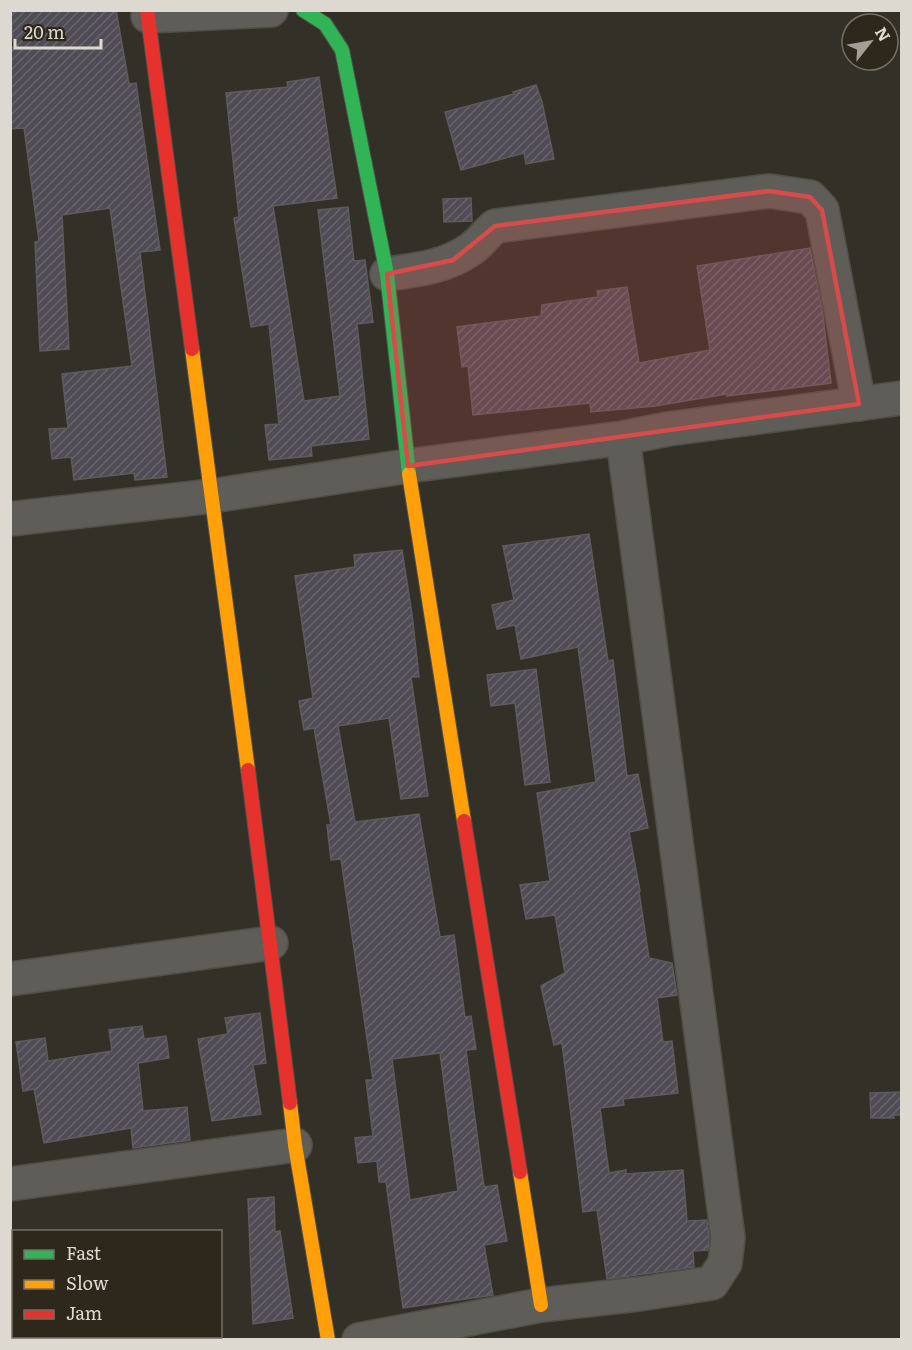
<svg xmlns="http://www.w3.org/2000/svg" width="912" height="1350" viewBox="0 0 912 1350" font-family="Literata,serif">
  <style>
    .building { fill: url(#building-hatch); stroke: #5d5b5b; stroke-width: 1.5; fill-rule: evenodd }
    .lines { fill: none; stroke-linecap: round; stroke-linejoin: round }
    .street-casing { stroke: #504e47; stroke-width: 36 }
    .fast-casing { stroke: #504e47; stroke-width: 16 }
    .slow-casing { stroke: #504e47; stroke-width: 16 }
    .jam-casing { stroke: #504e47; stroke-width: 16 }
    .street { stroke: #5f5d57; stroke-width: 33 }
    .fast { stroke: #30b455; stroke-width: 14 }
    .slow { stroke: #ff9f0a; stroke-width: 14 }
    .jam { stroke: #e5322d; stroke-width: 14 }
    .marked { fill: #d74b4a; fill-opacity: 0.2; stroke: #d74b4a; stroke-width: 4.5; stroke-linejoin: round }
  </style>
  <defs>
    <pattern id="building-hatch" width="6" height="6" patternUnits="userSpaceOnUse" patternTransform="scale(1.5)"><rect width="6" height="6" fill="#504c55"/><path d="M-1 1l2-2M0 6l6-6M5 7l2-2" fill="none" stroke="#69656c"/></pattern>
  </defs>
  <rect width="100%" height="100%" fill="#333028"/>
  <!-- building -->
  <path class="building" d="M 10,10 L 116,10 L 129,84 L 136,83 L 160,250 L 140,252 L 167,477 L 135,480 L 134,473 L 74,480 L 71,457 L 52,459 L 49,429 L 68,428 L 62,374 L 132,366 L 110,208 L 62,215 L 69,349 L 40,351 L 35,242 L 39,241 L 24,128 L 10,129 L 10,48 L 14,47 Z
    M 319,77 L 337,198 L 273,206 L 304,401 L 340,396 L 318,210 L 348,207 L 354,261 L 365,260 L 373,322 L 357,324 L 369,439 L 311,446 L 312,456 L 269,460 L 265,425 L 279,424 L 269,324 L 251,327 L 234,218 L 239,217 L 226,93 L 288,87 L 287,82 Z
    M 536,85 L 542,102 L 554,159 L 526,164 L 524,153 L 461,170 L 445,112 L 514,94 L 513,92 Z
    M 471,198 L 472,221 L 444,222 L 443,199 Z
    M 810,248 L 823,316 L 831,383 L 727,396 L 727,394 L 655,406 L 591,412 L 590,403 L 473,415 L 468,366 L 462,367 L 457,327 L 541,316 L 542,305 L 598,297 L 597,291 L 627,287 L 639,363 L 710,350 L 697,266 Z
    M 589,534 L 608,661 L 613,660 L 627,776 L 638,774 L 648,828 L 629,832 L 640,891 L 639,891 L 649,958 L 672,963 L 677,995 L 657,998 L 663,1042 L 672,1041 L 678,1093 L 623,1099 L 624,1105 L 600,1108 L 609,1173 L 626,1170 L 626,1174 L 683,1170 L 687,1221 L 707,1220 L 709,1238 L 708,1250 L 693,1251 L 694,1267 L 607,1279 L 597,1210 L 583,1212 L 562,1043 L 554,1045 L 541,986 L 565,973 L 555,915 L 526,919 L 520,885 L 550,881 L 537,793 L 596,782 L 578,647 L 521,659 L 515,625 L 497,629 L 492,605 L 514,600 L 503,546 Z
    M 402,550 L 412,614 L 419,677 L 411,677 L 428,796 L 401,799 L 389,718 L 338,726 L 355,822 L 419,814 L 440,937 L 454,935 L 465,1017 L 471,1016 L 476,1049 L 466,1050 L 484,1187 L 497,1185 L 507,1241 L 484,1245 L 493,1295 L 403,1308 L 386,1182 L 379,1182 L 377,1161 L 358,1163 L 355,1138 L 373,1136 L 366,1080 L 373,1080 L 341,859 L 331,860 L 327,825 L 331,825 L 314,728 L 304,730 L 299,701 L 313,698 L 295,576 L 355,567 L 354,555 ZM 440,1053 L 458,1191 L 410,1200 L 392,1059 Z
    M 536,669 L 550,782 L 525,785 L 515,703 L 491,706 L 487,675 Z
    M 260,1013 L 266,1063 L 253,1065 L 261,1114 L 212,1121 L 198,1039 L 228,1034 L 225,1018 Z
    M 142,1026 L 144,1039 L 166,1036 L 169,1058 L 138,1063 L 143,1111 L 187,1107 L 190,1140 L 133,1148 L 131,1128 L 44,1143 L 34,1089 L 23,1091 L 16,1042 L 45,1038 L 48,1061 L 112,1051 L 109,1030 Z
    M 902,1092 L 902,1115 L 893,1115 L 894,1118 L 871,1118 L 870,1093 Z
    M 274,1197 L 275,1232 L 280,1231 L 293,1318 L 253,1324 L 248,1199 Z"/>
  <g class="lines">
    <defs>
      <path id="street" d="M 148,16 L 271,10
        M 387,274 C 417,270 446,267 471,249 C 480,243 487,233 495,226 L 769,191 L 810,197 L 822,210 L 859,404
        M 10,519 L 212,496 L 408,466 L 623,438 L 668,429 L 902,398
        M 10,979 L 271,943
        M 10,1184 L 295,1145
        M 359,1340 L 541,1305 L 639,1294 L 712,1283 L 725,1263 L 728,1238 L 623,438"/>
      <path id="fast" d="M 303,10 L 325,24 L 342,50 L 387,274 L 409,474"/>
      <path id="slow" d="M 192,349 L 248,770
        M 409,474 L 464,821
        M 290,1103 L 295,1145 L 328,1340
        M 520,1172 L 541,1305"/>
      <path id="jam" d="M 147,10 L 192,349
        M 248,770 L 290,1103
        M 464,821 L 520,1172"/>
    </defs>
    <!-- street casing -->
    <use href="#street" class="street-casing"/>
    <!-- fast casing -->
    <use href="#fast" class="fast-casing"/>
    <!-- slow casing -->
    <use href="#slow" class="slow-casing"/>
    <!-- jam casing -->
    <use href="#jam" class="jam-casing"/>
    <!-- street -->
    <use href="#street" class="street"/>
    <!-- fast -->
    <use href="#fast" class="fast"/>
    <!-- slow -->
    <use href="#slow" class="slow"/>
    <!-- jam -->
    <use href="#jam" class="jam"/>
  </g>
  <!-- marked area -->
  <path class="marked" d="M 769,191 L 810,197 L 822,210 L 859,404 L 408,466 L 387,274 L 453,260 L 495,226 Z"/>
  <!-- border -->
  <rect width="912" height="1350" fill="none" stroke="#ddd9d1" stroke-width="24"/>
  <!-- legend -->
  <rect x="12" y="1230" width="210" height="108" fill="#2d281b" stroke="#736f64" stroke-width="1.5"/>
  <rect x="24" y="1250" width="30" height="9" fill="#30b455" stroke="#736f64" stroke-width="1.5"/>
  <text x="66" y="1260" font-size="18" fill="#ddd9d1">Fast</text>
  <rect x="24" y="1280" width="30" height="9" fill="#ff9f0a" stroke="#736f64" stroke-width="1.5"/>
  <text x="66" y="1290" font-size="18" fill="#ddd9d1">Slow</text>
  <rect x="24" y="1310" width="30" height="9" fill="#e5322d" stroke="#736f64" stroke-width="1.5"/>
  <text x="66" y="1320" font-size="18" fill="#ddd9d1">Jam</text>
  <!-- north arrow -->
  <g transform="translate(870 42) rotate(59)"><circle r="28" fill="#2d281b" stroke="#736f64" stroke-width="1.5"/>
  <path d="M0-4.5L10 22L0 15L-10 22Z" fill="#a29e96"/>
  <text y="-9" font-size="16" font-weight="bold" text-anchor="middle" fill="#ddd9d1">N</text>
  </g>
  <!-- scale -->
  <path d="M15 39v9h86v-9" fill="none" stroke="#ddd9d1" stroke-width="3"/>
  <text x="24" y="39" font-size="18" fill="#ddd9d1" stroke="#2d281b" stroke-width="4.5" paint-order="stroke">20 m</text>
</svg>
